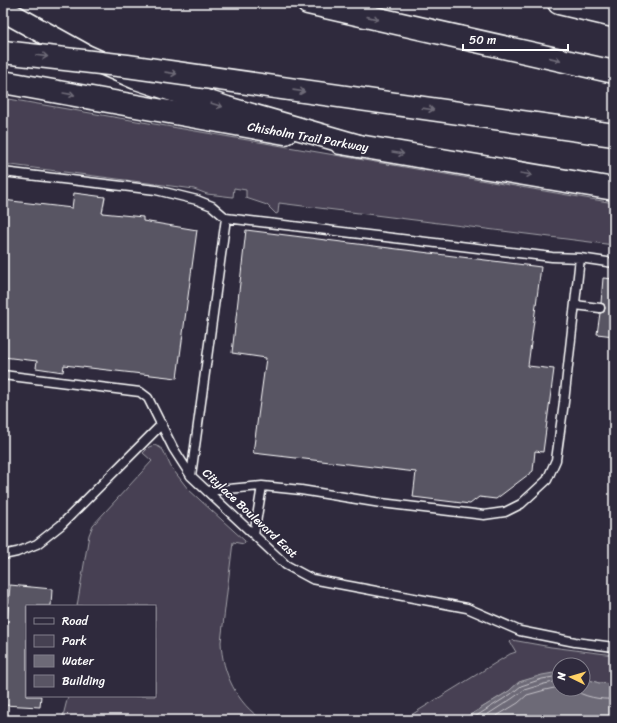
<svg xmlns="http://www.w3.org/2000/svg" width="617" height="723" viewBox="0 0 617 723" font-family="Sriracha,sans-serif">
  <style>
    .green { fill: #464152; stroke: #a2a0a8 }
    .water { fill: #6d6a77; stroke: #a7a6ad }
    .lines { fill: none; stroke-linecap: round; stroke-linejoin: round }
    .shore { stroke: #c5c3c9; stroke-width: 1 }
    .building { fill: #595564; stroke: #fff }
    .service-casing { stroke: #fff; stroke-width: 11 }
    .secondary-casing { stroke: #fff; stroke-width: 25 }
    .motorway-casing { stroke: #fff; stroke-width: 25 }
    .service { stroke: #2f2a3d; stroke-width: 8 }
    .secondary { stroke: #2f2a3d; stroke-width: 22 }
    .motorway { stroke: #2f2a3d; stroke-width: 22 }
    .motorway-bridge-casing { stroke: #fff; stroke-width: 25; stroke-linecap: butt }
    .motorway-bridge { stroke: #2f2a3d; stroke-width: 22 }
    .oneway { stroke: #6d6a77 }
    .labels { text-anchor: middle; dominant-baseline: central; stroke-width: 3; stroke-linejoin: round; paint-order: stroke }
    .street-label { font-size: 12px; fill: #fff; stroke: #2f2a3d }
  </style>
  <rect width="100%" height="100%" fill="#2f2a3d"/>
  <filter id="ink" filterUnits="userSpaceOnUse"><feTurbulence type="fractalNoise" baseFrequency=".025" numOctaves="2"/><feDisplacementMap in="SourceGraphic" scale="8" xChannelSelector="R" yChannelSelector="G"/><feConvolveMatrix kernelMatrix="1 2 1 2 8 2 1 2 1" color-interpolation-filters="sRGB"/></filter>
  <g filter="url(#ink)">
    <!-- green -->
    <path class="green" d="M 3,98 L 614,203 L 614,245 L 279,203 L 278,213 L 276,214 L 267,205 L 246,198 L 246,190 L 234,188 L 233,197 L 207,194 L 194,189 L 3,164 Z
      M 154,445 L 159,447 L 163,450 L 171,467 L 188,489 L 245,541 L 244,544 L 233,542 L 221,642 C 222,672 237,704 263,720 L 59,720 L 63,716 L 68,696 L 155,696 L 155,606 L 77,606 L 89,535 L 93,525 L 152,461 L 143,453 L 149,447 Z
      M 512,640 L 551,647 L 614,655 L 614,684 L 599,683 L 583,678 L 583,665 L 559,665 L 559,672 L 519,682 L 509,691 L 462,720 L 403,720 L 510,654 L 516,652 L 510,642 Z"/>
    <!-- water -->
    <path class="water" d="M 559,672 L 559,689 L 583,689 L 583,678 L 599,683 L 614,684 L 614,720 L 462,720 L 509,691 L 519,682 L 542,675 Z"/>
    <g class="lines">
      <!-- shore -->
      <path class="shore" d="M 573,689 C 583,697 601,700 614,699
        M 470,720 L 511,694 L 521,686 L 542,679 L 559,676
        M 479,720 L 513,698 L 524,690 L 544,684 L 559,681
        M 490,720 L 518,703 L 527,695 L 545,690 L 559,687"/>
    </g>
    <!-- building -->
    <path class="building" d="M 74,193 L 105,197 L 102,213 L 143,217 L 143,221 L 197,230 L 177,378 L 64,365 L 63,372 L 36,368 L 37,361 L 3,357 L 3,200 L 72,208 Z
      M 246,230 L 541,267 L 528,366 L 554,369 L 543,452 L 535,451 L 533,471 L 496,499 L 479,497 L 470,504 L 413,497 L 416,472 L 253,453 L 266,358 L 232,353 Z
      M 603,278 L 614,279 L 614,336 L 597,334 L 600,313 L 604,312 L 605,308 L 604,304 L 601,303 Z
      M 10,585 L 52,589 L 51,606 L 27,606 L 27,696 L 41,696 L 40,707 L 3,705 L 3,622 L 7,623 Z"/>
    <g class="lines">
      <defs>
        <path id="service" d="M 3,172 L 156,190 L 197,200 L 212,206 L 226,218 L 191,476
          M 226,218 L 552,257 L 580,258 L 614,263
          M 575,305 L 600,308
          M 3,375 L 140,392 L 148,398 L 173,448 L 191,476 L 286,565 L 312,579 L 467,608 L 520,631 L 575,642 L 614,647
          M 207,491 L 262,486
          M 254,535 L 262,486 L 301,490 L 381,503 L 484,515 L 505,512 L 521,504 L 547,480 L 556,460 L 564,402 L 580,258
          M 3,555 L 17,552 L 37,544 L 61,525 L 162,424"/>
        <path id="secondary" d="M 3,82 L 285,133
          M 341,143 L 614,189"/>
        <path id="motorway" d="M 308,3 L 614,72
          M 559,3 L 614,16
          M 3,10 L 86,56 L 136,78 L 227,108 L 359,146"/>
      </defs>
      <!-- service casing -->
      <use href="#service" class="service-casing"/>
      <!-- secondary casing -->
      <use href="#secondary" class="secondary-casing"/>
      <!-- motorway casing -->
      <use href="#motorway" class="motorway-casing"/>
      <!-- service -->
      <use href="#service" class="service"/>
      <!-- secondary -->
      <use href="#secondary" class="secondary"/>
      <!-- motorway -->
      <use href="#motorway" class="motorway"/>
      <defs>
        <path id="motorway-bridge" d="M 3,52 L 127,66 L 614,135"/>
      </defs>
      <!-- motorway-bridge casing -->
      <use href="#motorway-bridge" class="motorway-bridge-casing"/>
      <!-- motorway-bridge -->
      <use href="#motorway-bridge" class="motorway-bridge"/>
    </g>
    <!-- one-way arrows -->
    <defs><path id="oneway-shaft" d="M-6 0H5M1.5-3L5.5 0L1.5 3" fill="none" stroke-width="1.6" stroke-linecap="round" stroke-linejoin="round"/></defs>
    <g class="oneway">
      <use href="#oneway-shaft" transform="translate(373 18) rotate(13)"/>
      <use href="#oneway-shaft" transform="translate(42 56) rotate(7)"/>
      <use href="#oneway-shaft" transform="translate(555 59) rotate(13)"/>
      <use href="#oneway-shaft" transform="translate(171 73) rotate(8)"/>
      <use href="#oneway-shaft" transform="translate(299 91) rotate(8)"/>
      <use href="#oneway-shaft" transform="translate(69 94) rotate(10)"/>
      <use href="#oneway-shaft" transform="translate(217 105) rotate(18)"/>
      <use href="#oneway-shaft" transform="translate(428 109) rotate(8)"/>
      <use href="#oneway-shaft" transform="translate(398 153) rotate(9)"/>
      <use href="#oneway-shaft" transform="translate(526 174) rotate(9)"/>
    </g>
  </g>
  <g class="labels">
    <!-- street labels -->
    <g class="street-label">
      <text transform="translate(308 137) rotate(10)">Chisholm Trail Parkway</text>
      <text transform="translate(250 513) rotate(43)">Citylace Boulevard East</text>
    </g>
  </g>
  <!-- margin -->
  <rect width="617" height="723" fill="none" stroke="#2f2a3d" stroke-width="16"/>
  <rect x="8" y="8" width="601" height="707" fill="none" stroke="#fff" stroke-width="1.5" filter="url(#ink)"/>
  <!-- legend -->
  <rect x="26" y="605" width="130" height="92" fill="#2f2a3d" stroke="#827f8b"/>
  <rect x="34" y="618" width="20" height="6" fill="#2f2a3d" stroke="#827f8b"/>
  <text x="62" y="625" font-size="12" fill="#ffffff">Road</text>
  <rect x="34" y="635" width="20" height="12" fill="#464152" stroke="#827f8b"/>
  <text x="62" y="645" font-size="12" fill="#ffffff">Park</text>
  <rect x="34" y="655" width="20" height="12" fill="#6d6a77" stroke="#827f8b"/>
  <text x="62" y="665" font-size="12" fill="#ffffff">Water</text>
  <rect x="34" y="675" width="20" height="12" fill="#595564" stroke="#827f8b"/>
  <text x="62" y="685" font-size="12" fill="#ffffff">Building</text>
  <!-- north arrow -->
  <g transform="translate(571 677) rotate(275)"><circle r="19" fill="#2f2a3d" stroke="#827f8b"/>
  <path d="M0-3L7 15L0 10L-7 15Z" fill="#ffd166"/>
  <text y="-6" font-size="11" font-weight="bold" text-anchor="middle" fill="#ffffff">N</text>
  </g>
  <!-- scale -->
  <path d="M463 44v6h105v-6" fill="none" stroke="#ffffff" stroke-width="2"/>
  <text x="469" y="44" font-size="12" fill="#ffffff" stroke="#2f2a3d" stroke-width="3" paint-order="stroke">50 m</text>
</svg>
